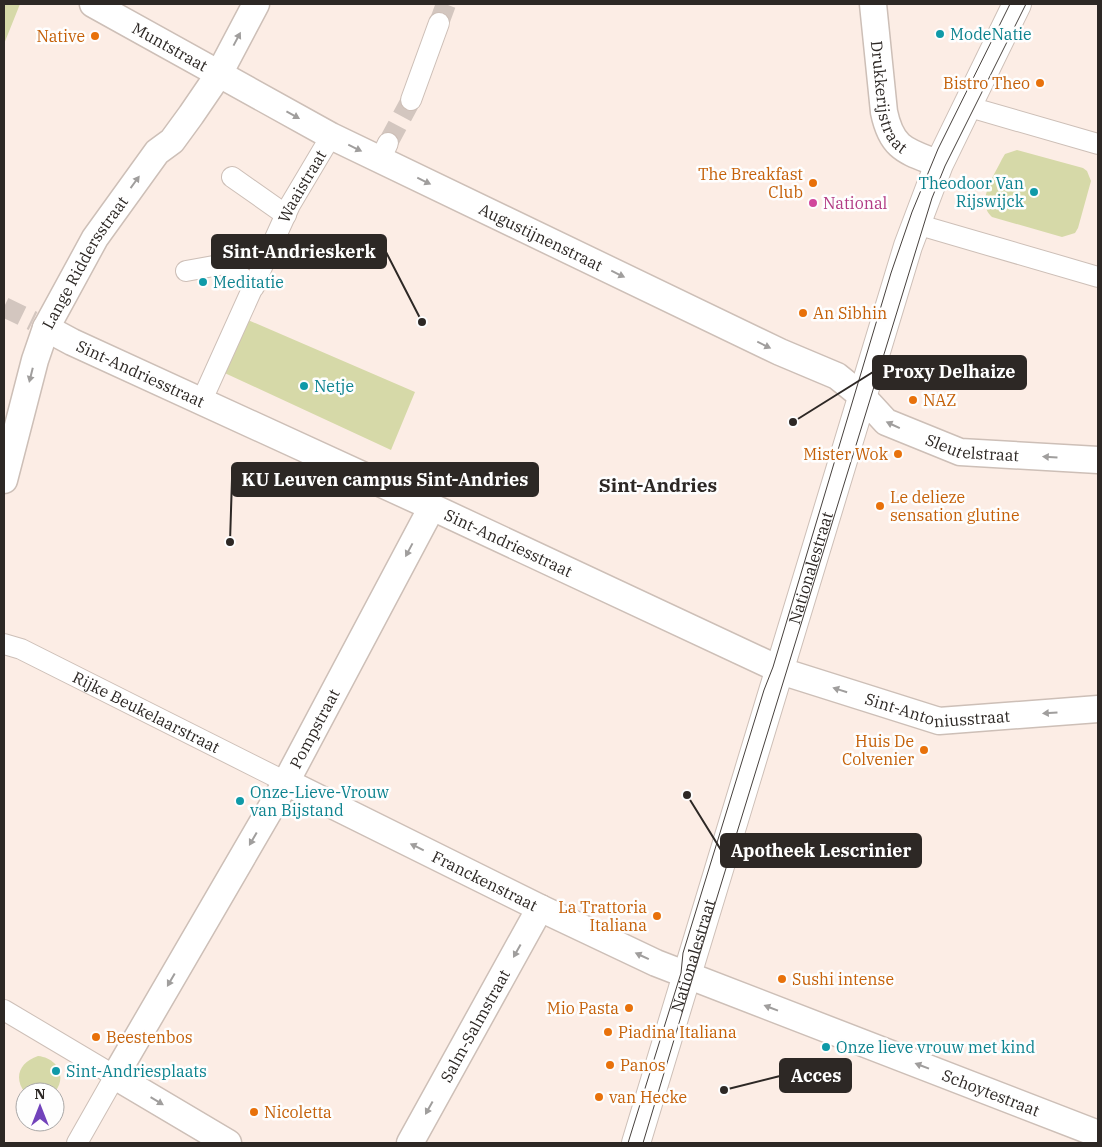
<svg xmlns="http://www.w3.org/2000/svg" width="1102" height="1147" viewBox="0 0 1102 1147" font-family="'IBM Plex Serif',serif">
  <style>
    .green { fill: #d6d9a8 }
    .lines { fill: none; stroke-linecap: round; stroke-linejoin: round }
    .pedestrian-tunnel { stroke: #d3c6bf; stroke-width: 20; stroke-dasharray: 20 10; stroke-linecap: butt }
    .pedestrian-casing { stroke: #cdbfb7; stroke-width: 22 }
    .minor-casing { stroke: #cdbfb7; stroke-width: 29 }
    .tertiary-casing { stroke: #cdbfb7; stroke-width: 30 }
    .pedestrian { stroke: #fff; stroke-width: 20 }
    .minor { stroke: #fff; stroke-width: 26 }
    .tertiary { stroke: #fff; stroke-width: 28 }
    .tram { stroke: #47413d; stroke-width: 1 }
    .oneway { fill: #a09e9d }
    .culture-dot { fill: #0f9aa8; stroke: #fefefe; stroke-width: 2 }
    .food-dot { fill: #e8710a; stroke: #fefefe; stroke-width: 2 }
    .hotel-dot { fill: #d1479c; stroke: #fefefe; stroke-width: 2 }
    .labels { text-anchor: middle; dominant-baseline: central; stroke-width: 5; stroke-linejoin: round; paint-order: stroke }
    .culture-label { font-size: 16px; fill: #0d838f; stroke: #fefefe; text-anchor: start }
    .food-label { font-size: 16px; fill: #c56008; stroke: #fefefe; text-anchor: start }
    .street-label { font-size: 16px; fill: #2d2825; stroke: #fefefe }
    .hotel-label { font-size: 16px; fill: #b23c85; stroke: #fefefe; text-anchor: start }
    .quarter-label { font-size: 19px; font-weight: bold; fill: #2d2825; stroke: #fefefe }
    .leader { fill: none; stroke: #2d2825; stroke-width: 2 }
    .callout-dot { fill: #2d2825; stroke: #fefefe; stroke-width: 2 }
    .callout { fill: #2d2825; stroke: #2d2825; stroke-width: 2 }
    .callout-label { font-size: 18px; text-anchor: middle; font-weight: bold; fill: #fff }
  </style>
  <rect width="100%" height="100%" fill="#fcede5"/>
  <!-- green -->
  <path class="green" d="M 4,4 L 20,4 L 4,44 Z
    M 1017,150 L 1083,168 L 1087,171 L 1091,181 L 1078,228 L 1075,233 L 1062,237 L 992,217 C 975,202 994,176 1002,159 L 1005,154 Z
    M 241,317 L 415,392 L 391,450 L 216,369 Z
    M 38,1056 C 58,1058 67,1077 55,1092 L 25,1093 C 13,1077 20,1062 38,1056 Z"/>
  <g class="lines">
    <!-- pedestrian-tunnel -->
    <path class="pedestrian-tunnel" d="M 439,23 L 446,4
      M 388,143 L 411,100
      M 4,307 L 33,321"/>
    <defs>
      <g id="pedestrian">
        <path d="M 411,100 L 439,23"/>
        <path d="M 966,106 L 1098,144"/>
        <path d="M 380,160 L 388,143"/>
        <path d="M 232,177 L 286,215"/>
        <path d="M 916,224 L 1098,277"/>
        <path d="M 186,271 L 225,264 L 254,287"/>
        <path id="s1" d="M 202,400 L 290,205 L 331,136"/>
        <path id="s2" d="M 4,644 L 21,649 L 286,782"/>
        <path d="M 4,1010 L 115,1076 L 77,1143"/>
      </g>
      <g id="minor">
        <path id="s3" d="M 93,4 L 331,136 L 780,352 L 837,376 L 863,397 L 886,422 L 960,452 L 1098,460"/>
        <path id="s4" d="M 873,4 L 884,112 C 892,150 907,151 939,164"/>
        <path id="s5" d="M 46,328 L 72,342 L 432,507 L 787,673 L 939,721 L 1098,709"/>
        <path id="s6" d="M 4,480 L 35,360 L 46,328 L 95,238 L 157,152 L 172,141 L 191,115 L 219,74 L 256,4"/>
        <path id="s7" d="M 286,782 L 540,908 L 656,963 L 1098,1134"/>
        <path id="s8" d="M 228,1143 L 115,1076 L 286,782 L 432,507"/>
        <path id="s9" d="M 410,1143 L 540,908"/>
      </g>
      <g id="tertiary">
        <path id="s10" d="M 636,1143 L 908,246 L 939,164 L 1017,4"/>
      </g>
    </defs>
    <!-- pedestrian casing -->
    <use href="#pedestrian" class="pedestrian-casing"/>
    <!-- minor casing -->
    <use href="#minor" class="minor-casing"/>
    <!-- tertiary casing -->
    <use href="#tertiary" class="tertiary-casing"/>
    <!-- pedestrian -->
    <use href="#pedestrian" class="pedestrian"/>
    <!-- minor -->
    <use href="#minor" class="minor"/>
    <!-- tertiary -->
    <use href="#tertiary" class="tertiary"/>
    <!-- tram -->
    <path class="tram" d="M 628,1143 L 681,973 L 683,953 L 764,690 L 773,667 L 891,273 L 912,212 L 938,149 L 1010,4
      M 643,1143 L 707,930 L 932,198 L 945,166 L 1026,4"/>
  </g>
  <!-- one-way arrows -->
  <defs><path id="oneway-solid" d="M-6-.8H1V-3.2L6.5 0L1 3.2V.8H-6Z" transform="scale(1.25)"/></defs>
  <g class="oneway">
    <use href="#oneway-solid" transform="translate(237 39) rotate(-62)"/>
    <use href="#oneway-solid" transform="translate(293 115) rotate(29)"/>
    <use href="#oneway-solid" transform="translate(355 148) rotate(26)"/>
    <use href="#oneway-solid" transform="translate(424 181) rotate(26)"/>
    <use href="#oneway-solid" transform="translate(135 182) rotate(-54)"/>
    <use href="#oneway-solid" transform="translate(618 274) rotate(26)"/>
    <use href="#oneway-solid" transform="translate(764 345) rotate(26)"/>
    <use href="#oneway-solid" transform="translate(31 375) rotate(104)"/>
    <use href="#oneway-solid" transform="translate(893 425) rotate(-155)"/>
    <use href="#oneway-solid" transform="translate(1050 457) rotate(-177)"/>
    <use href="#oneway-solid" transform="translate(409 550) rotate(118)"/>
    <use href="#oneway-solid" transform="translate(840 690) rotate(-162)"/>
    <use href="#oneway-solid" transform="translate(1050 713) rotate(176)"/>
    <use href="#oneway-solid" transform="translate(253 839) rotate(120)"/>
    <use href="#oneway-solid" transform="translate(417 847) rotate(-154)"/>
    <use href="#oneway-solid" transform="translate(517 951) rotate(119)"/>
    <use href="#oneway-solid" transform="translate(642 956) rotate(-155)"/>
    <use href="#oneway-solid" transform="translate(171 980) rotate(120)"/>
    <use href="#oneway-solid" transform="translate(771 1008) rotate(-159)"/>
    <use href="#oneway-solid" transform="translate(922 1066) rotate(-159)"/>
    <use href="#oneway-solid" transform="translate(157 1101) rotate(31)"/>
    <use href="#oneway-solid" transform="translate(429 1108) rotate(119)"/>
  </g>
  <!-- markers -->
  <g class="culture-dot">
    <circle cx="940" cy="34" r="5"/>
    <circle cx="1034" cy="192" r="5"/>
    <circle cx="203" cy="282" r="5"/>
    <circle cx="304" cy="386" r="5"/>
    <circle cx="240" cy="801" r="5"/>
    <circle cx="826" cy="1047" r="5"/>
    <circle cx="56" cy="1071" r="5"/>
  </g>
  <g class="food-dot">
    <circle cx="95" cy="36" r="5"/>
    <circle cx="1040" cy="83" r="5"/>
    <circle cx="813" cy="183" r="5"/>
    <circle cx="803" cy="313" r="5"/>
    <circle cx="913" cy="400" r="5"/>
    <circle cx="898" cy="454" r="5"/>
    <circle cx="880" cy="506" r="5"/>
    <circle cx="924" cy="750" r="5"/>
    <circle cx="657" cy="916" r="5"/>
    <circle cx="782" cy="979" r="5"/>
    <circle cx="629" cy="1008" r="5"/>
    <circle cx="608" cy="1032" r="5"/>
    <circle cx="96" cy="1037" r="5"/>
    <circle cx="610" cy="1065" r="5"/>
    <circle cx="599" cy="1097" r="5"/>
    <circle cx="254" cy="1112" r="5"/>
  </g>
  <circle class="hotel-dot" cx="813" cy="203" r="5"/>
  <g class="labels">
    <!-- culture labels -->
    <g class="culture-label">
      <text x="950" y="34">ModeNatie</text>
      <text x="1024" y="183" text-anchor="end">Theodoor Van<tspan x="1024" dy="18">Rijswijck</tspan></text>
      <text x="213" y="282">Meditatie</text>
      <text x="314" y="386">Netje</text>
      <text x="250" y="792">Onze-Lieve-Vrouw<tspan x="250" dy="18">van Bijstand</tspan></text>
      <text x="836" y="1047">Onze lieve vrouw met kind</text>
      <text x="66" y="1071">Sint-Andriesplaats</text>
    </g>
    <!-- food labels -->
    <g class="food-label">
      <text x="85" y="36" text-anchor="end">Native</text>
      <text x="1030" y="83" text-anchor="end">Bistro Theo</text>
      <text x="803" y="174" text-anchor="end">The Breakfast<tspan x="803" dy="18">Club</tspan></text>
      <text x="813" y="313">An Sibhin</text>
      <text x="923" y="400">NAZ</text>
      <text x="888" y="454" text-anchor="end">Mister Wok</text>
      <text x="890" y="497">Le delieze<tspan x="890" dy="18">sensation glutine</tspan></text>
      <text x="914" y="741" text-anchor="end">Huis De<tspan x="914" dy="18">Colvenier</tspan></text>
      <text x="647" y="907" text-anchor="end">La Trattoria<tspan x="647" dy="18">Italiana</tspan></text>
      <text x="792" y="979">Sushi intense</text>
      <text x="619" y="1008" text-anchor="end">Mio Pasta</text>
      <text x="618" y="1032">Piadina Italiana</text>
      <text x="106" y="1037">Beestenbos</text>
      <text x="620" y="1065">Panos</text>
      <text x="609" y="1097">van Hecke</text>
      <text x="264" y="1112">Nicoletta</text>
    </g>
    <!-- street labels -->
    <g class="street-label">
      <text stroke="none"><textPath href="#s3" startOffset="88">Muntstraat</textPath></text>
      <text stroke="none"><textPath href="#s4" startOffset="95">Drukkerijstraat</textPath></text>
      <text stroke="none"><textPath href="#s1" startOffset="236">Waaistraat</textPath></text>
      <text stroke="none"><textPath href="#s3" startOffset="505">Augustijnenstraat</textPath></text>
      <text stroke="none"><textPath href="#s6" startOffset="234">Lange Riddersstraat</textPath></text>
      <text stroke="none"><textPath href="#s5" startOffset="105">Sint-Andriesstraat</textPath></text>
      <text stroke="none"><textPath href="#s3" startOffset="991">Sleutelstraat</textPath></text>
      <text stroke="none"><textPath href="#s5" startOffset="510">Sint-Andriesstraat</textPath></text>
      <text stroke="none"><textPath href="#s10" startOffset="601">Nationalestraat</textPath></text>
      <text stroke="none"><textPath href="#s5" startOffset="974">Sint-Antoniusstraat</textPath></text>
      <text stroke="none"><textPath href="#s2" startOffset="158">Rijke Beukelaarstraat</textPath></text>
      <text stroke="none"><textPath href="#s8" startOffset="532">Pompstraat</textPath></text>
      <text stroke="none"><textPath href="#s7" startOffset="222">Franckenstraat</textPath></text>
      <text stroke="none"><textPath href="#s10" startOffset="196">Nationalestraat</textPath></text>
      <text stroke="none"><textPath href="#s9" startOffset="134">Salm-Salmstraat</textPath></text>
      <text stroke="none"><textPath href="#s7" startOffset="771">Schoytestraat</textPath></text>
    </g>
    <!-- hotel labels -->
    <g class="hotel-label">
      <text x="823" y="203">National</text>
    </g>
    <!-- quarter labels -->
    <g class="quarter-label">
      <text x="658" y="485">Sint-Andries</text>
    </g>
  </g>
  <!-- callouts -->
  <path class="leader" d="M422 322L386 252M793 422L873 372M230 542L232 479M687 795L721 850M724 1090L780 1076"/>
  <g class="callout-dot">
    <circle cx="422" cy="322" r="5"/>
    <circle cx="793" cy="422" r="5"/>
    <circle cx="230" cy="542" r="5"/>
    <circle cx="687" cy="795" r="5"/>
    <circle cx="724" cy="1090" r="5"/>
  </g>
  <g class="callout">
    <rect x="212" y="235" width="174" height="33" rx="5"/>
    <rect x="873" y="356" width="153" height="33" rx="5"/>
    <rect x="232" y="463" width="306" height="33" rx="5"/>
    <rect x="721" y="834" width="200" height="33" rx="5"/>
    <rect x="780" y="1059" width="71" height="33" rx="5"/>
  </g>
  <g class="callout-label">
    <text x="299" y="258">Sint-Andrieskerk</text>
    <text x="949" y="378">Proxy Delhaize</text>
    <text x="385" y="486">KU Leuven campus Sint-Andries</text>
    <text x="821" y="857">Apotheek Lescrinier</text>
    <text x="816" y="1082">Acces</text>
  </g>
  <!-- border -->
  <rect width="1102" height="1147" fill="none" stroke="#2d2825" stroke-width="10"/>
  <!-- north arrow -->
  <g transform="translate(40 1107)"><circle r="24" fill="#fefefe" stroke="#aaa8a7"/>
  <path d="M0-4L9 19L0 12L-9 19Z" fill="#7243bb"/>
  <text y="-8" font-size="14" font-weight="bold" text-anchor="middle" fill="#2d2825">N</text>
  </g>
</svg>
